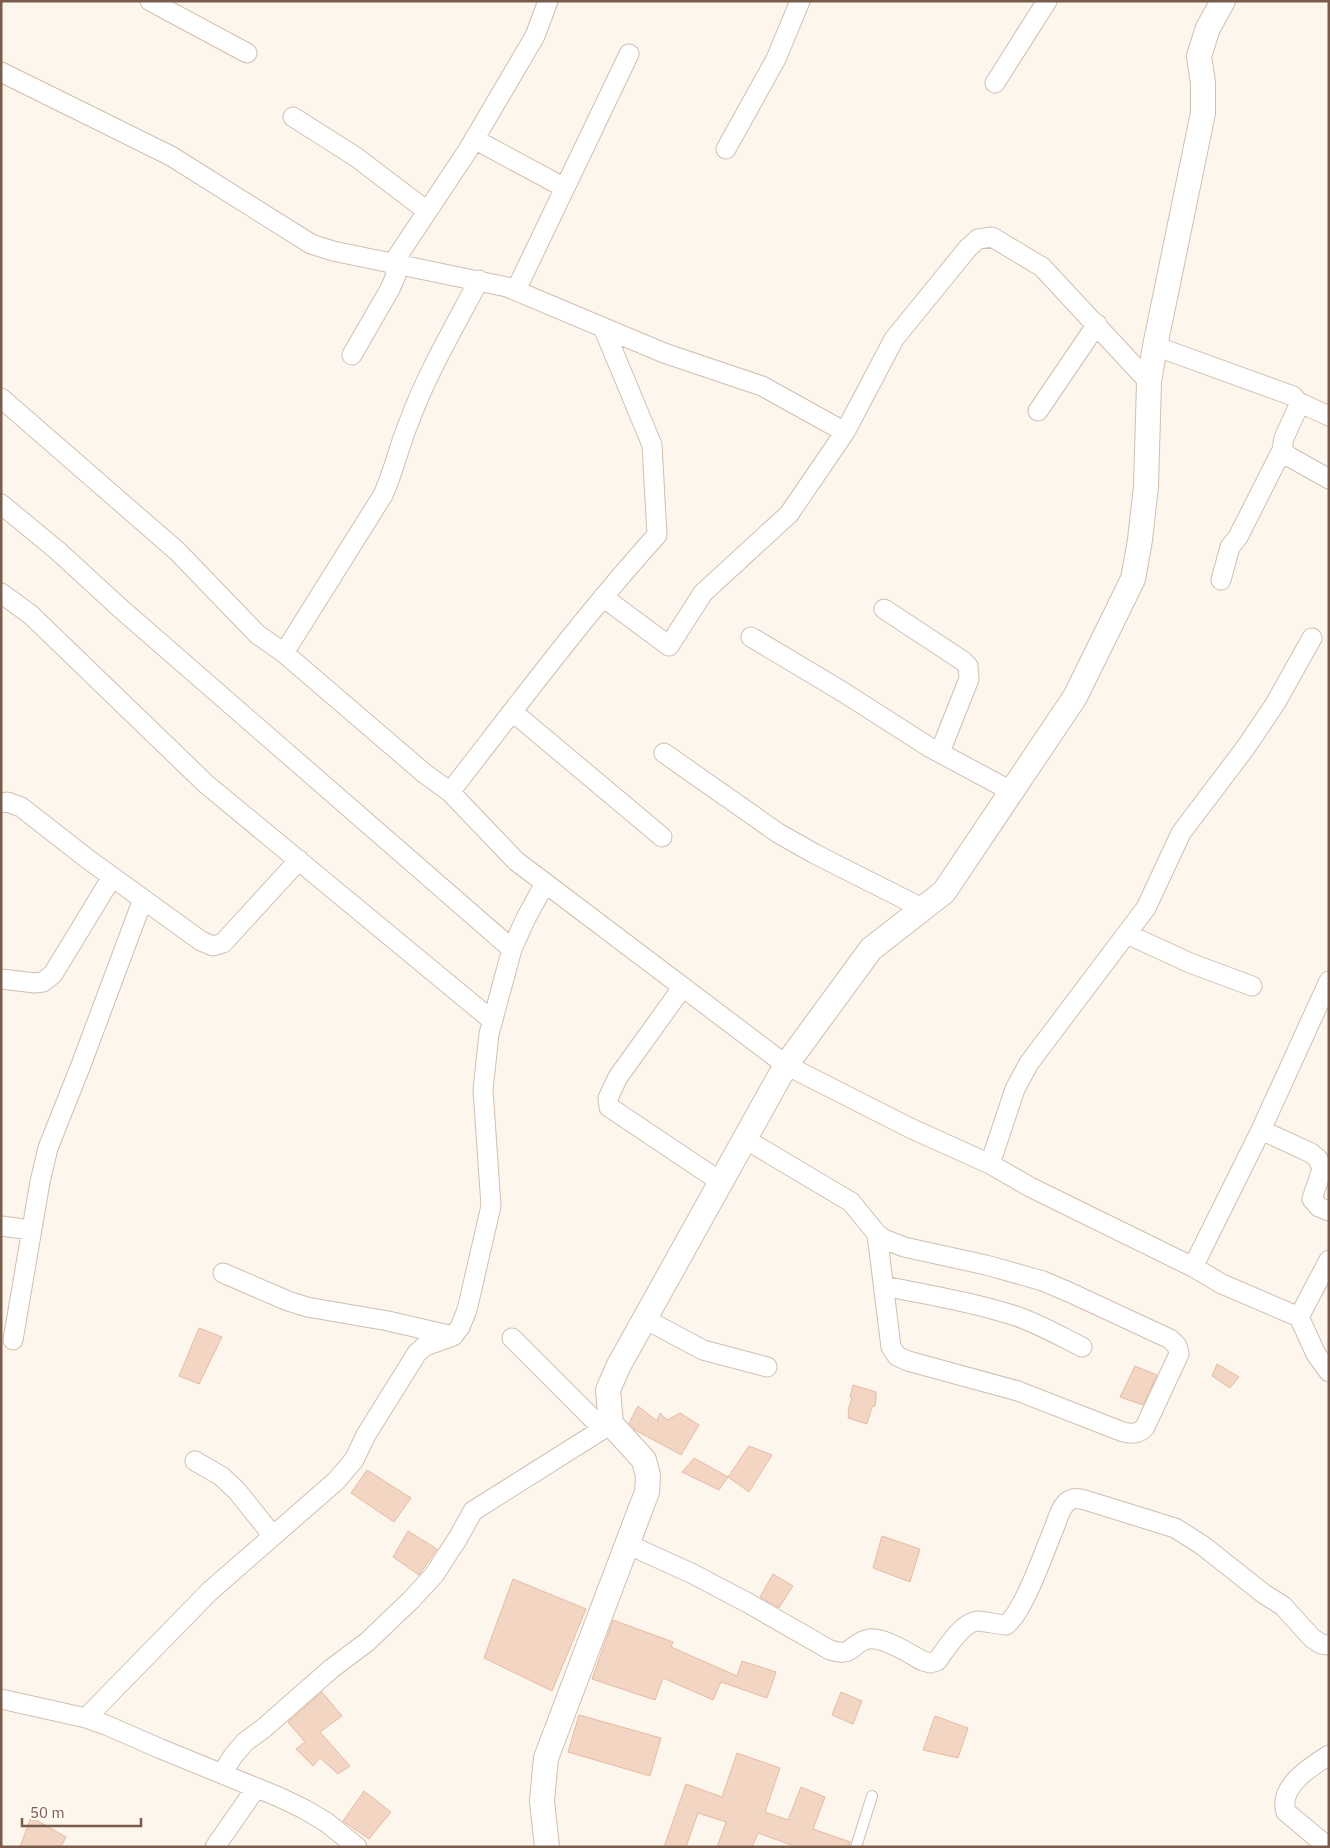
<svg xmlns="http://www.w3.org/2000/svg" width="1330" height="1848" viewBox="0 0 1330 1848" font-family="'IBM Plex Sans',sans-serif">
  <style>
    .building { fill: #f3d5c3; stroke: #e6bba3 }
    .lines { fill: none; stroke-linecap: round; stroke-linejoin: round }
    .service-casing { stroke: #d1beb0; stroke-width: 12 }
    .minor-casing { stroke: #d1beb0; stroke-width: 21 }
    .tertiary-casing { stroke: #d1beb0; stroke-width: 26 }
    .service { stroke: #fff; stroke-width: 10 }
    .minor { stroke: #fff; stroke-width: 19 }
    .tertiary { stroke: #fff; stroke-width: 24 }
  </style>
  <rect width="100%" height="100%" fill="#fdf6ec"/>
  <!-- building -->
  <path class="building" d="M 199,1328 L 222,1337 L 199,1384 L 179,1376 Z
    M 1217,1364 L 1239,1377 L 1230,1388 L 1212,1376 Z
    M 1135,1366 L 1157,1375 L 1143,1405 L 1120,1397 Z
    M 853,1385 L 876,1392 L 876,1400 L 875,1406 L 872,1407 L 867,1424 L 848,1418 L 849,1413 L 848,1410 L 852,1398 L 850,1397 Z
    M 638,1406 L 657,1421 L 660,1413 L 667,1420 L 680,1413 L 699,1425 L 681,1455 L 635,1430 L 629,1423 Z
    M 749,1446 L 772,1455 L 749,1492 L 728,1477 Z
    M 694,1458 L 728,1477 L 719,1490 L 682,1472 Z
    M 367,1470 L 411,1498 L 394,1522 L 351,1493 Z
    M 408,1531 L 437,1549 L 419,1575 L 393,1557 Z
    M 882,1536 L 920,1549 L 910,1582 L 873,1568 Z
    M 773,1574 L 793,1586 L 779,1608 L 760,1597 Z
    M 513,1579 L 586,1609 L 552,1691 L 484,1658 Z
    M 613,1620 L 673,1642 L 671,1647 L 737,1676 L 742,1661 L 776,1672 L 767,1698 L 721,1682 L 713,1700 L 663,1678 L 655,1700 L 592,1679 Z
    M 322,1692 L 342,1716 L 320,1732 L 350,1766 L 338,1774 L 320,1758 L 313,1766 L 296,1749 L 305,1742 L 288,1722 Z
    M 841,1692 L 862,1701 L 853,1724 L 832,1715 Z
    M 579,1715 L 661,1738 L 650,1776 L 568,1752 Z
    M 935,1716 L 968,1728 L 958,1758 L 923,1750 Z
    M 737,1753 L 780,1768 L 765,1812 L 788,1820 L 801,1787 L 825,1797 L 813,1829 L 850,1842 L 849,1847 L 797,1847 L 758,1833 L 752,1847 L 717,1847 L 726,1822 L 698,1813 L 686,1847 L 664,1847 L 686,1784 L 722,1797 Z
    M 364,1791 L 391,1812 L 369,1839 L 343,1821 Z
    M 31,1817 L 66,1837 L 61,1847 L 20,1847 Z"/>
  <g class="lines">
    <defs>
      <path id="service" d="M 856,1847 L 872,1796"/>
      <path id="minor" d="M 150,1 L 247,53
        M 1,72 L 171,156 L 311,244 L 333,251 L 507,287 L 664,353 L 762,386 L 845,432
        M 995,83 L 1047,1
        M 293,117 L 356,157 L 427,211
        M 474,139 L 565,188
        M 726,149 L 776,59 L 800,1
        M 516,290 L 629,54
        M 1155,346 L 1293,396 L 1298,402 L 1299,405 L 1284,438 L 1282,450 L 1288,456 L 1329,479
        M 352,355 L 390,289 L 396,275 L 393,263 L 468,150 L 535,36 L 548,1
        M 1,398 L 177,551 L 257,634 L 284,653 L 424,773 L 450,792 L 516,861 L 786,1065 L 910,1128 L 990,1164 L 1030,1187 L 1193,1267 L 1222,1284 L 1299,1317 L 1316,1354 L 1329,1372
        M 1298,402 L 1329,416
        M 1038,411 L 1097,324
        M 1,504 L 58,551 L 120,608 L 512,949
        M 1221,580 L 1230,547 L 1238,537 L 1282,450
        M 1,593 L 31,615 L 206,784 L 493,1021
        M 603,597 L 669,646 L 703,593 L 789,514 L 845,432 L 894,339 L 968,248 L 978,239 L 992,237 L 1042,267 L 1149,382
        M 884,609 L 963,661 L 968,666 L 969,679 L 940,752
        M 751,637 L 843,692 L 929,747 L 1011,791
        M 284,653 L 383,495 C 394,471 399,446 409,422 C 427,373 455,326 479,280
        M 513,712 L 662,837
        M 664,753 L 778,833 L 815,854 L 922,908
        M 450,792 C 517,706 583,617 657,535 L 652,445 L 603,327
        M 1,803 L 7,802 L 21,807 L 89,860 L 201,941 L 213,946 L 223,943 L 299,860
        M 1127,934 L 1190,963 L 1252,986
        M 1,979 L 35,983 L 43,982 L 53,974 L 112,877
        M 682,988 L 618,1077 L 608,1098 L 609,1107 L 721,1182
        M 1261,1130 L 1329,981
        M 745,1139 L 851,1202 L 877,1234 L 884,1239 L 904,1247 L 986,1265 L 1043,1281 L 1071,1293 L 1170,1339 L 1177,1346 L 1179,1354 L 1145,1427 C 1139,1434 1132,1434 1123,1432 L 1018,1391 L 908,1361 L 897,1356 L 891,1347 L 877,1234
        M 990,1164 L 1015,1089 L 1029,1063 L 1146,908 L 1181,833 L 1246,747 L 1275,704 L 1312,638
        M 1,1226 L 31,1230
        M 1193,1267 L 1261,1130 L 1311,1153 L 1318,1159 L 1322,1169 L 1312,1199 L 1319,1207 L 1329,1211
        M 223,1273 L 288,1301 L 307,1307 L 388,1321 L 453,1336
        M 884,1286 C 928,1295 973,1302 1016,1316 C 1039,1324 1060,1336 1082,1347
        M 1299,1317 L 1329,1260
        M 645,1319 L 703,1350 L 767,1367
        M 512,1338 L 603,1429
        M 13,1340 L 40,1182 L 48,1148 L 81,1065 L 143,899
        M 195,1461 L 221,1476 L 237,1491 L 273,1536
        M 627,1544 L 693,1574 L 748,1603 L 830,1650 C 854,1658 851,1642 869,1639 C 884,1637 910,1654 923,1661 L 930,1663 L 937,1661 C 946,1649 963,1621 978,1621 C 987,1622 997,1624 1006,1625 C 1024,1612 1045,1549 1055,1526 C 1058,1517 1062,1504 1070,1500 C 1075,1497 1080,1499 1085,1500 L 1175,1528 L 1202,1545 L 1264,1594 L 1283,1606 L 1312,1638 L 1321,1644 L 1329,1645
        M 1,1699 L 86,1718 L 106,1725 L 161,1749 L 279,1797 L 304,1809 L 326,1822 L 357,1847
        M 86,1718 L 210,1591 L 336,1481 L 354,1460 L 366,1435 L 417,1353 L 425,1346 L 453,1336 L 460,1327 L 467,1310 L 491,1206 L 483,1090 L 489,1034 L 512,949 L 525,920 L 545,883
        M 222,1774 L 233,1756 L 245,1742 L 264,1728 L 331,1669 L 367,1642 L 411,1600 L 434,1575 L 458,1538 L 473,1511 L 611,1424
        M 215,1847 L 256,1788
        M 1328,1847 L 1286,1812 C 1278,1787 1310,1767 1329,1755"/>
      <path id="tertiary" d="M 547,1847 L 542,1801 L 546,1758 L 647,1492 L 648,1476 L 644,1460 L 611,1424 L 608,1390 L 619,1365 L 786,1065 L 871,949 L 944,892 L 1075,697 L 1133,579 L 1140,540 L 1146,486 L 1149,382 L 1155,346 L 1203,113 L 1203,83 L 1199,56 L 1208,28 L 1223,1"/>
    </defs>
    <!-- service casing -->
    <use href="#service" class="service-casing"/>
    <!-- minor casing -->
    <use href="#minor" class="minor-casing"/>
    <!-- tertiary casing -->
    <use href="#tertiary" class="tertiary-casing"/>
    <!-- service -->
    <use href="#service" class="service"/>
    <!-- minor -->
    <use href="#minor" class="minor"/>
    <!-- tertiary -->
    <use href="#tertiary" class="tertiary"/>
  </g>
  <!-- border -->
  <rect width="1330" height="1848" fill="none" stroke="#7a5c4d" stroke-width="5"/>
  <!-- scale -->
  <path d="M22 1818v8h119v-8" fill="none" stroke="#7a5c4d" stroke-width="2.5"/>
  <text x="30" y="1818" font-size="15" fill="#7a5c4d" stroke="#fffaf3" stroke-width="4" paint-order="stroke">50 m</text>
</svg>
